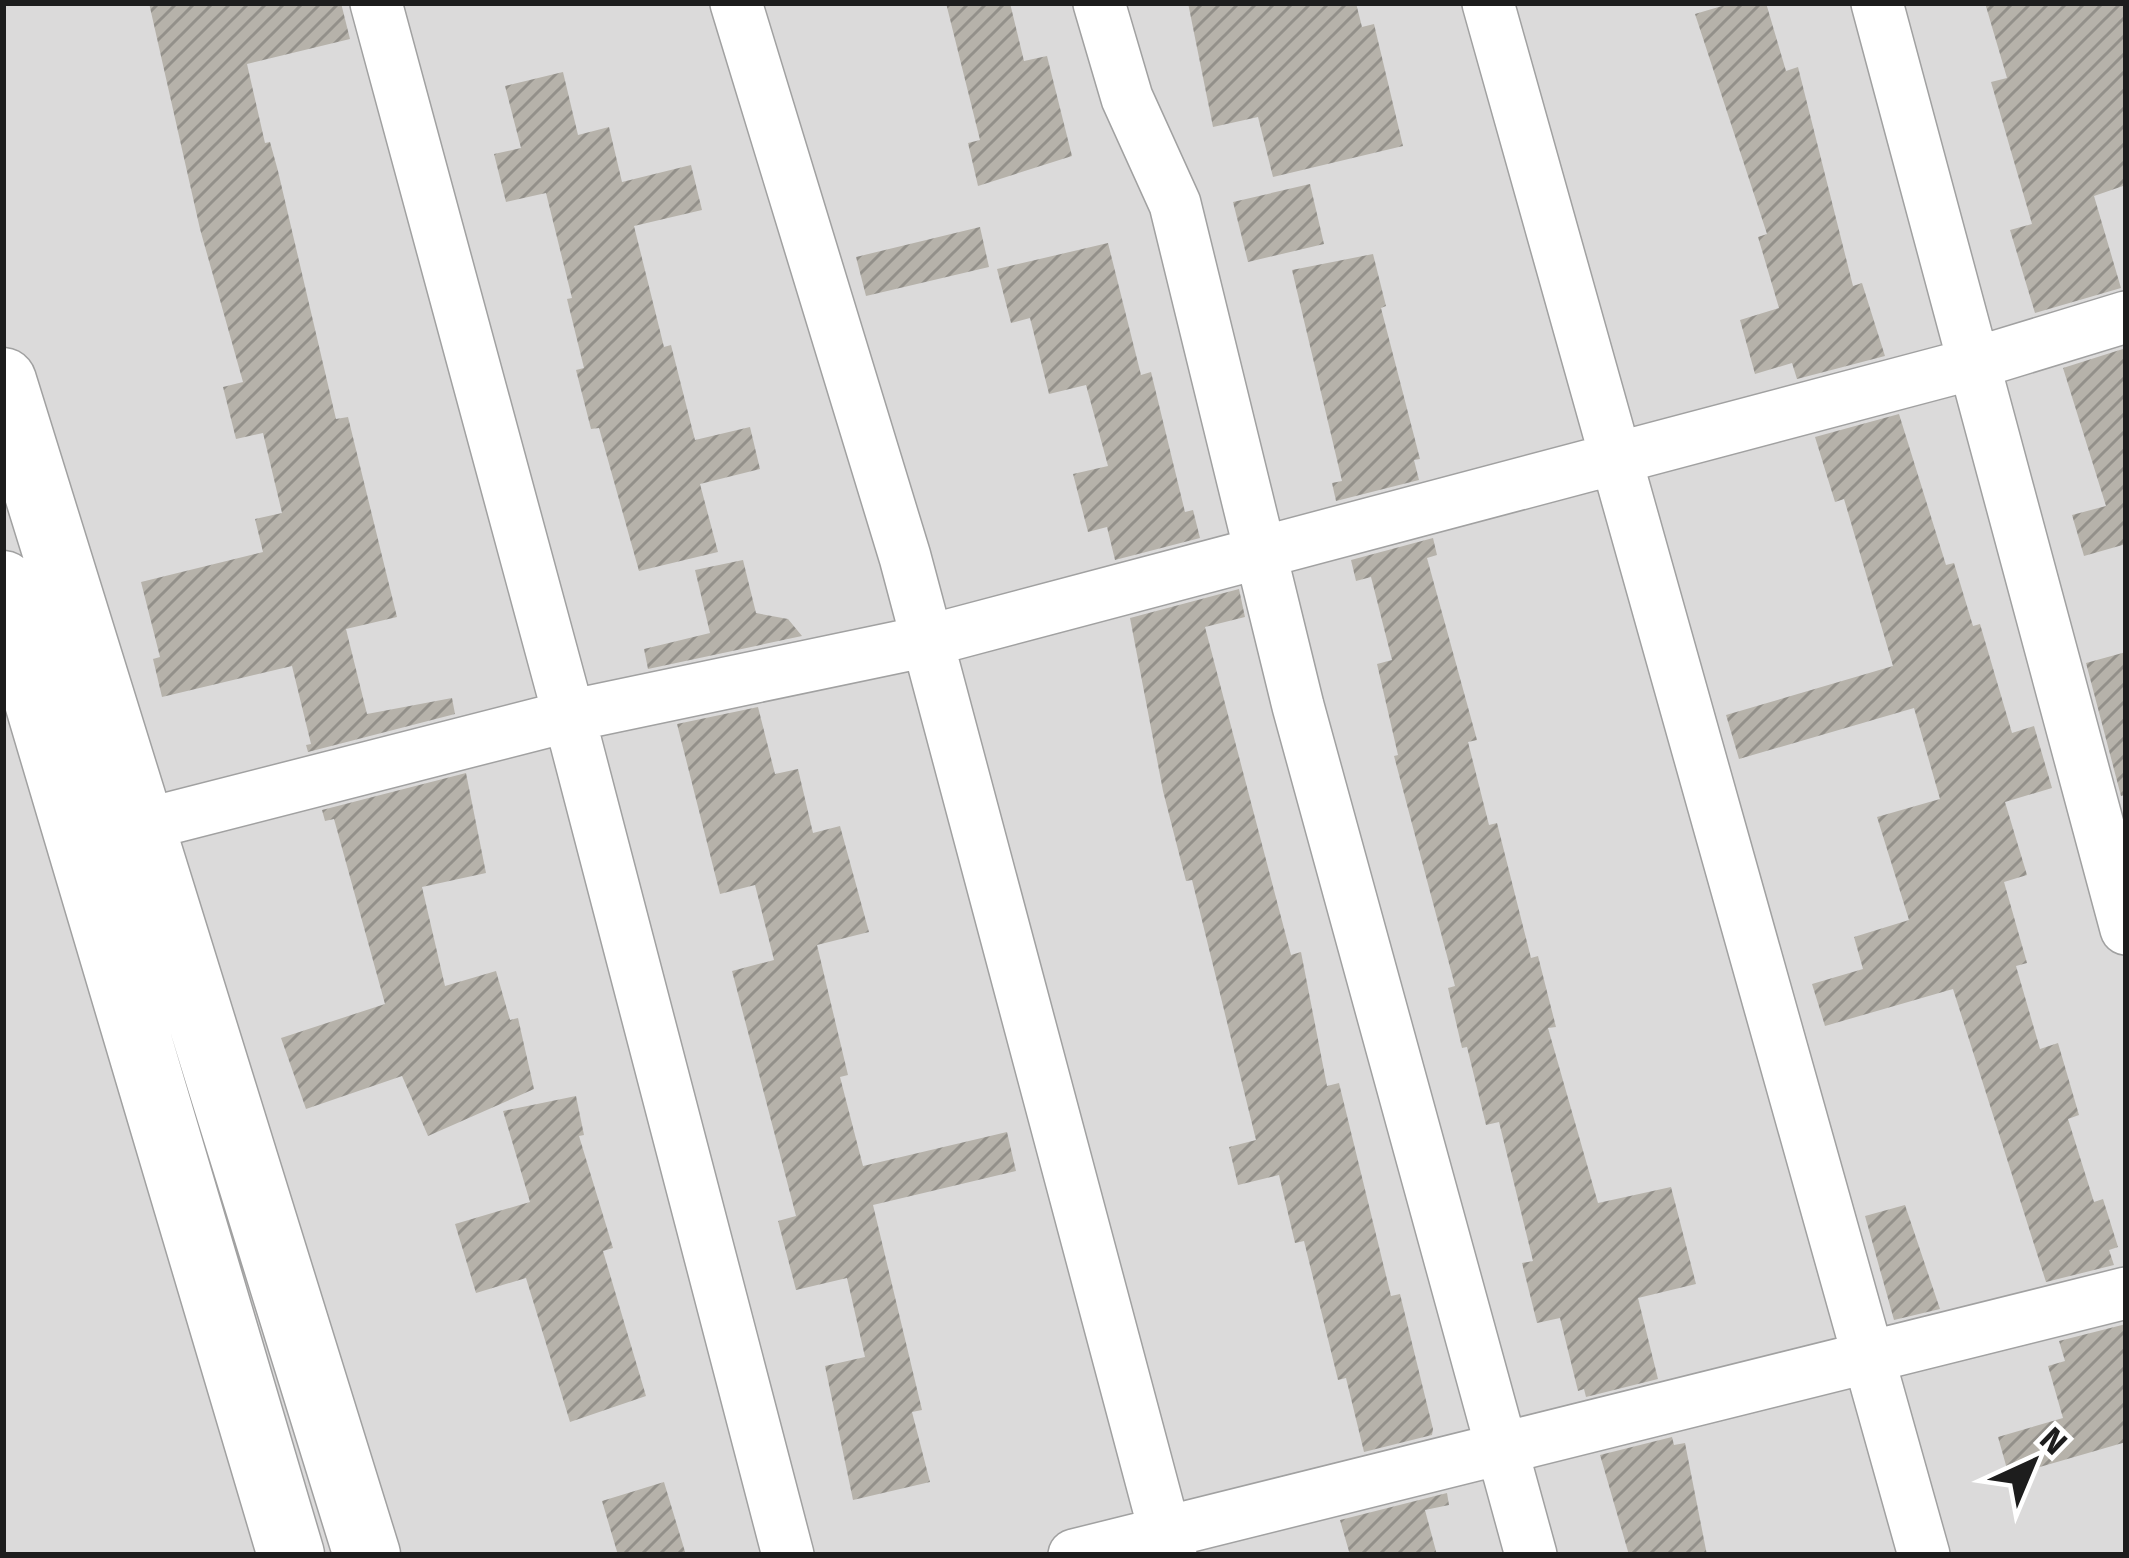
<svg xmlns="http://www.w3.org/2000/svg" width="2129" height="1558" viewBox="0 0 2129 1558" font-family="'Fira Sans',sans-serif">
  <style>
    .residential { fill: #dbdada }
    .building { fill: url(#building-hatch) }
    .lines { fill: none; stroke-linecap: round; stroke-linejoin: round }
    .minor-casing { stroke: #a1a1a1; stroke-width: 54 }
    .tertiary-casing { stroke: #a1a1a1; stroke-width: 69 }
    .minor { stroke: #fff; stroke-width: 51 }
    .tertiary { stroke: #fff; stroke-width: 66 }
  </style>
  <defs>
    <pattern id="building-hatch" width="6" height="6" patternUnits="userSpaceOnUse" patternTransform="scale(3)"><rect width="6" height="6" fill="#b6b2aa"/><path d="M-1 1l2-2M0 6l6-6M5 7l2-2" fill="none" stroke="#93908a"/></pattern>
  </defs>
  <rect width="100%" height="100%" fill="#edece4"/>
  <!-- residential -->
  <path class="residential" d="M 3,3 L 2126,3 L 2126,1555 L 3,1555 Z"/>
  <!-- building -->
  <path class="building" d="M 149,3 L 341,3 L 350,39 L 247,64 L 265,143 L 270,142 L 278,171 L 336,419 L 348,417 L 397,617 L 346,629 L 367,714 L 452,698 L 455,714 L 308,752 L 306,745 L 311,744 L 292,666 L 162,697 L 153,659 L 160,657 L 141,582 L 263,552 L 255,519 L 282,513 L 263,433 L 236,439 L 223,387 L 243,382 L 200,229 Z
    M 946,3 L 1010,3 L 1024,61 L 1047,56 L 1072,156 L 978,186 L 968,143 L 980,140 Z
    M 1188,3 L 1356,3 L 1362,27 L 1374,24 L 1403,146 L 1273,177 L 1258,117 L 1213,127 Z
    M 1732,3 L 1766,3 L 1786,71 L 1798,67 L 1853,286 L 1862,283 L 1885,356 L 1797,379 L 1792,363 L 1755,374 L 1740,320 L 1779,308 L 1758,237 L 1767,234 L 1695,14 Z
    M 1985,3 L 2126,3 L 2126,185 L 2094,196 L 2121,288 L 2035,313 L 2010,230 L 2032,224 L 1991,82 L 2007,78 Z
    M 563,72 L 578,135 L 609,127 L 622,182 L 691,165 L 702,210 L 634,226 L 664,347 L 671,345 L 695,440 L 750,427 L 760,469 L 700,484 L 718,552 L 639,571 L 599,428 L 591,429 L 576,370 L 584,368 L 567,299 L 572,298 L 546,193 L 506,202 L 494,154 L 521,148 L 505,86 Z
    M 1310,184 L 1324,244 L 1248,262 L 1233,202 Z
    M 980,227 L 989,267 L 866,296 L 856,257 Z
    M 1108,243 L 1141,375 L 1151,372 L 1185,512 L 1193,510 L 1200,538 L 1115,560 L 1107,527 L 1088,532 L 1073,474 L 1108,466 L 1086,385 L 1049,394 L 1030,318 L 1011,323 L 997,269 Z
    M 1373,254 L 1386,306 L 1381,308 L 1420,459 L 1414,460 L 1419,480 L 1336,501 L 1332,483 L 1342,481 L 1292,270 Z
    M 2126,348 L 2126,544 L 2084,556 L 2072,515 L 2106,506 L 2063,368 Z
    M 1899,414 L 1946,565 L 1954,563 L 1973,626 L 1980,624 L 2012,733 L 2034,726 L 2052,788 L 2005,802 L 2027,875 L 2004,882 L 2027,963 L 2016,966 L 2040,1049 L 2058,1043 L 2079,1115 L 2068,1119 L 2094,1202 L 2103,1199 L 2118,1247 L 2109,1250 L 2114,1265 L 2046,1282 L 1953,989 L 1825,1026 L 1812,984 L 1863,969 L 1854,937 L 1909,920 L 1877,817 L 1940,799 L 1914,708 L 1739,759 L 1726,715 L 1893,666 L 1844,499 L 1835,502 L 1815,437 Z
    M 1433,538 L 1437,555 L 1427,558 L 1477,740 L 1468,742 L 1489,825 L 1497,823 L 1531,958 L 1538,956 L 1556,1027 L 1548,1028 L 1598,1203 L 1671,1187 L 1696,1284 L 1638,1298 L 1658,1379 L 1586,1397 L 1584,1389 L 1578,1391 L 1560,1318 L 1537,1323 L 1522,1263 L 1533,1261 L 1499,1122 L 1486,1125 L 1467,1047 L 1462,1048 L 1448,988 L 1455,986 L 1394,756 L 1398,755 L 1377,664 L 1392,660 L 1371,577 L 1356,581 L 1351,560 Z
    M 743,560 L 756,613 L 788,619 L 802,636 L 648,669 L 644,649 L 710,633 L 695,570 Z
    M 1239,589 L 1245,617 L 1205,627 L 1291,955 L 1301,952 L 1327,1086 L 1339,1083 L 1391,1296 L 1400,1294 L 1433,1429 L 1432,1435 L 1364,1452 L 1346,1378 L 1338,1380 L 1304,1241 L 1295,1243 L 1279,1175 L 1238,1185 L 1229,1147 L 1256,1140 L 1192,880 L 1186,881 L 1163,791 L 1130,618 Z
    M 2126,652 L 2126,795 L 2121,796 L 2086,663 Z
    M 758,707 L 775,774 L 798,769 L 813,833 L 840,826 L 869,932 L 817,945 L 848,1075 L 840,1077 L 863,1166 L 1007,1132 L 1016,1171 L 873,1205 L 922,1410 L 912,1412 L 930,1482 L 853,1500 L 825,1366 L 865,1357 L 847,1278 L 796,1290 L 778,1221 L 796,1216 L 732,971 L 774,960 L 755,885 L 720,894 L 677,724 Z
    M 466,773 L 486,873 L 422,887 L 445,986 L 496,971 L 510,1020 L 518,1018 L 534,1089 L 428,1136 L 402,1076 L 306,1109 L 281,1038 L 385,1004 L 334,819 L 325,821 L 322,810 Z
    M 576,1096 L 584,1135 L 579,1136 L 613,1248 L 603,1251 L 646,1396 L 570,1422 L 526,1278 L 476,1293 L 455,1224 L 530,1202 L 503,1111 Z
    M 1905,1205 L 1940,1309 L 1894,1320 L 1865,1216 Z
    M 2126,1324 L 2126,1442 L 2009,1476 L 1998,1437 L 2063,1418 L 2048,1366 L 2065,1361 L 2059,1341 Z
    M 1672,1437 L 1674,1445 L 1685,1443 L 1707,1555 L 1629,1555 L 1600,1455 Z
    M 664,1482 L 686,1555 L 618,1555 L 602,1501 Z
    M 1447,1493 L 1449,1505 L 1425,1510 L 1437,1555 L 1350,1555 L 1340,1520 Z"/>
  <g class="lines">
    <defs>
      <path id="minor" d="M 376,3 L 569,716 L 788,1555
        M 736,3 L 905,557 L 1171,1555
        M 1099,3 L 1127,98 L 1175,204 L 1298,706 L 1531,1555
        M 1488,3 L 1924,1555
        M 1877,3 L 2126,929
        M 143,825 L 569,716 L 927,641 L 1972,364 L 2126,317
        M 1074,1555 L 2126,1293"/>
      <path id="tertiary" d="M 3,381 L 367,1555
        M 3,584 L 291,1555"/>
    </defs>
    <!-- minor casing -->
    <use href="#minor" class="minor-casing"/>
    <!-- tertiary casing -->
    <use href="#tertiary" class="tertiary-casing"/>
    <!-- minor -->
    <use href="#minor" class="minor"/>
    <!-- tertiary -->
    <use href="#tertiary" class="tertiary"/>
  </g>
  <!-- border -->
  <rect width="2129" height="1558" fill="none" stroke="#1d1d1d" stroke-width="12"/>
  <!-- north arrow -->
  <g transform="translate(2033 1462) rotate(44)" stroke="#ffffff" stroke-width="9" paint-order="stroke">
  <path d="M0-9L21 45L0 30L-21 45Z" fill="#1d1d1d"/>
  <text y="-18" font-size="33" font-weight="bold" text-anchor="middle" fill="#1d1d1d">N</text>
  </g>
</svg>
